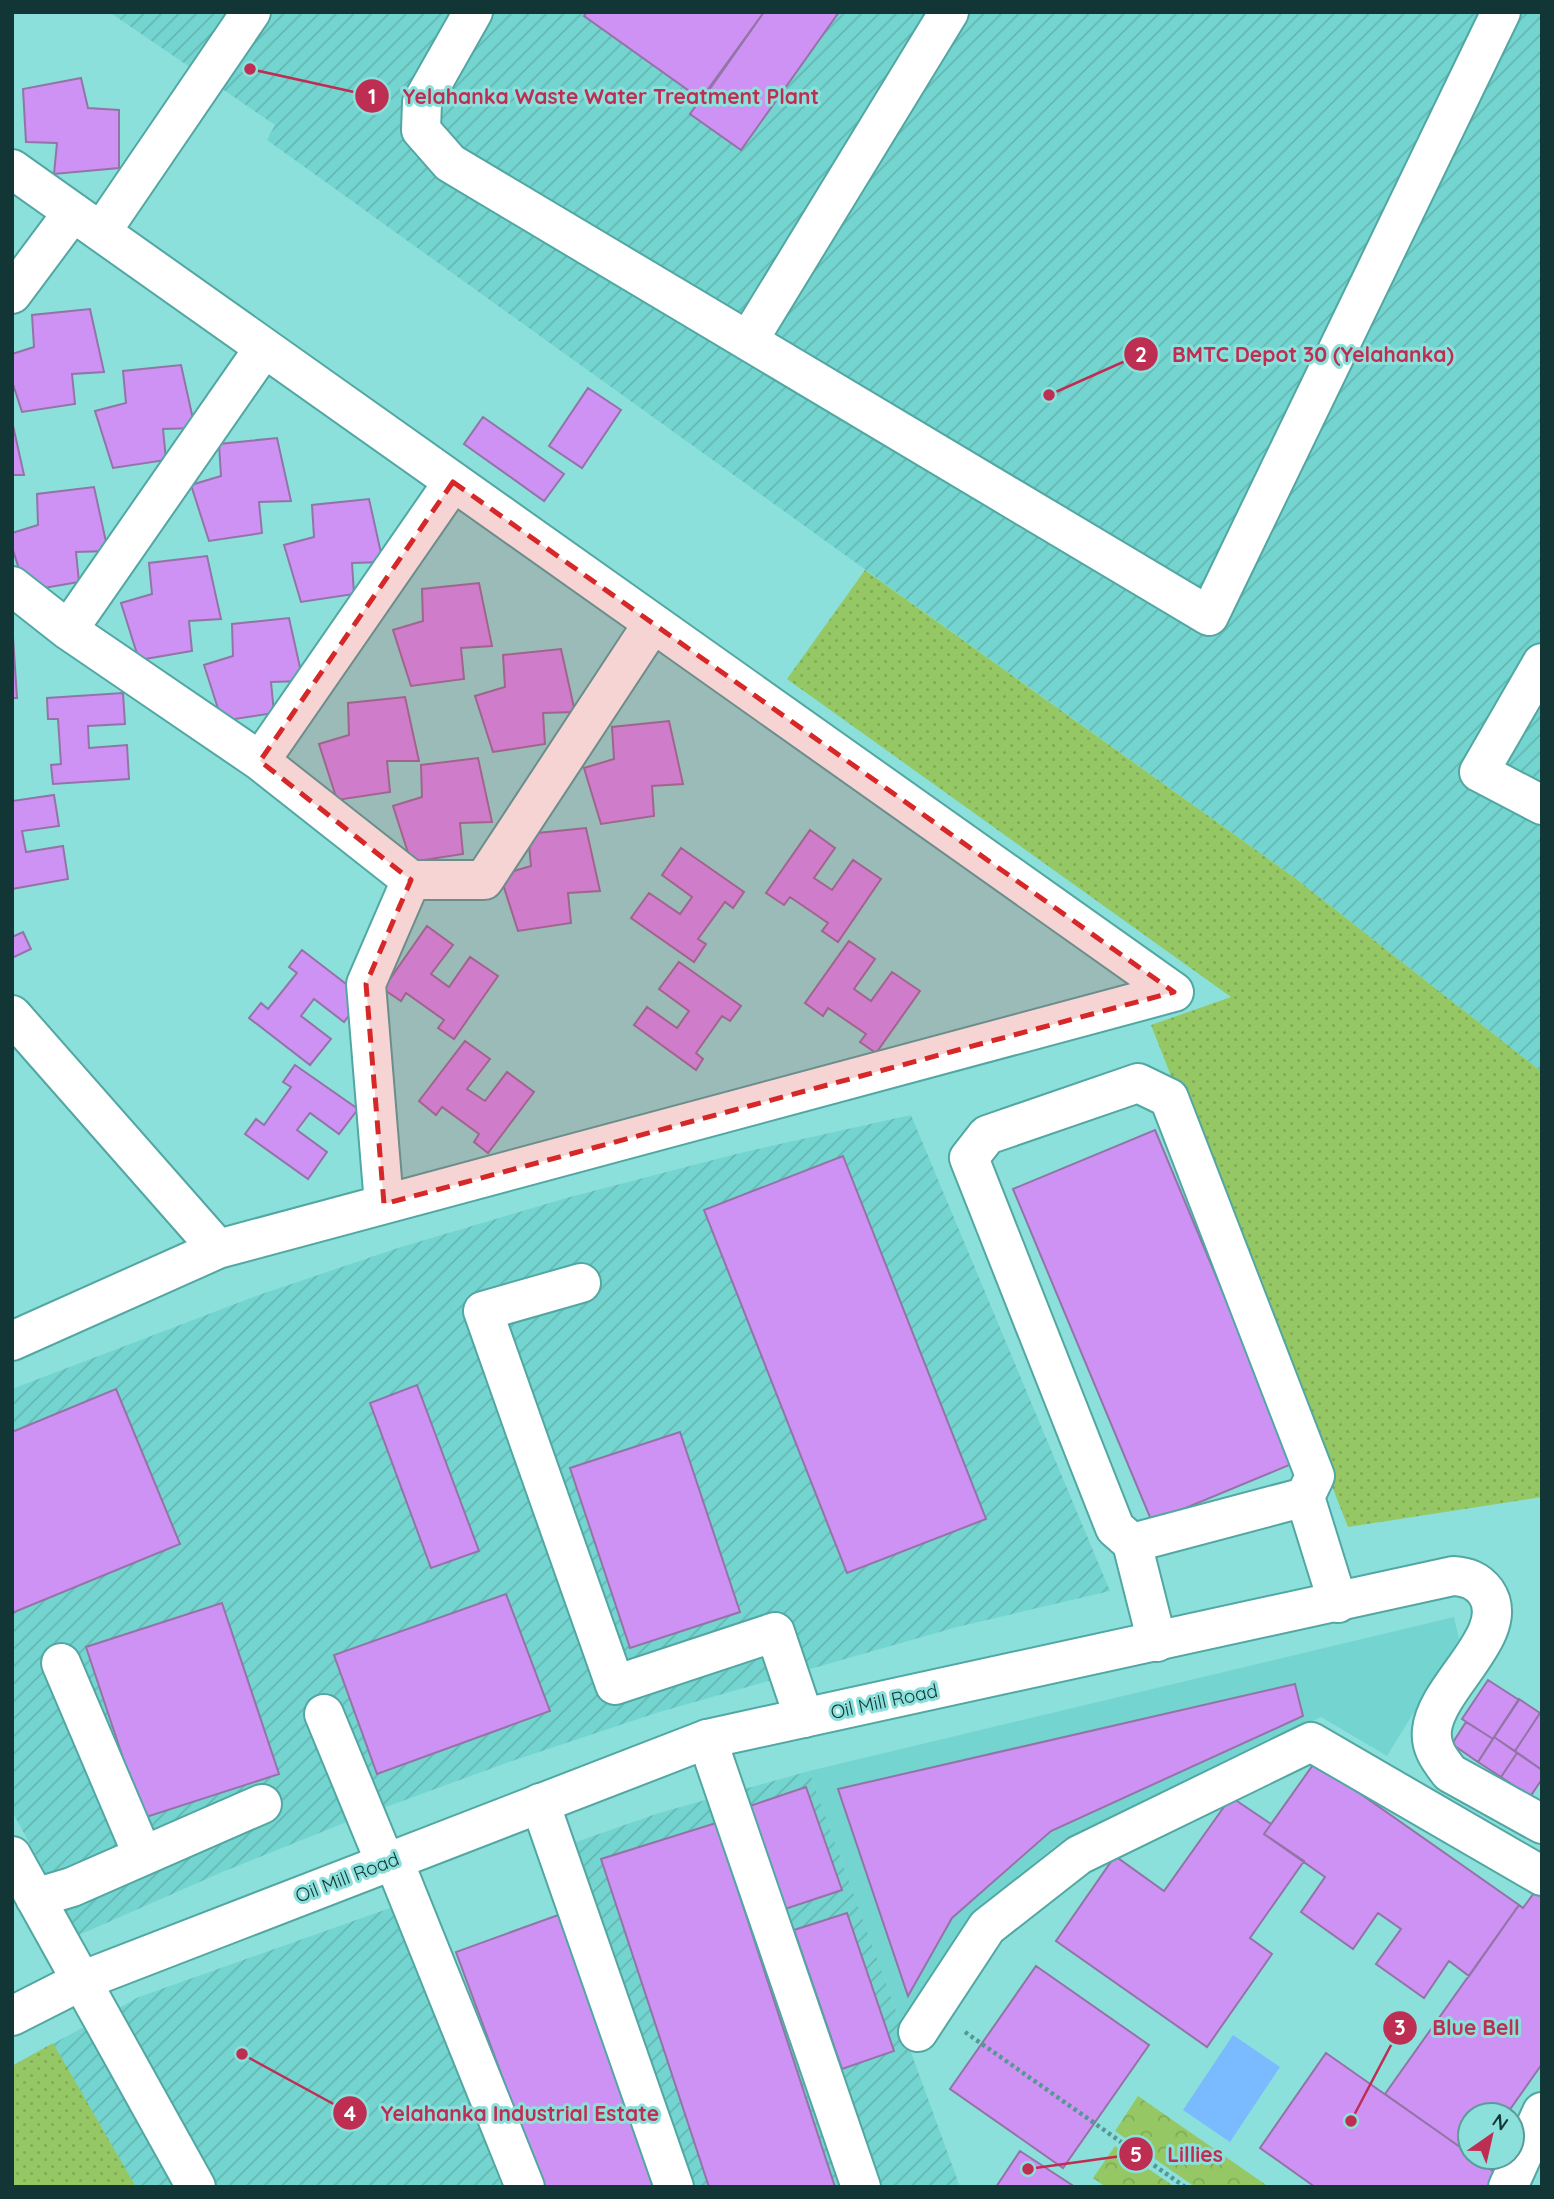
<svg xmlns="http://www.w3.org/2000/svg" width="1554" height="2199" viewBox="0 0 1554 2199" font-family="Quicksand,sans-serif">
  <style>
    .built { fill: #74d5d0 }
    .industrial { fill: url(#industrial-furrows) }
    .grass { fill: url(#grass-dots) }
    .park { fill: url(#park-crowns) }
    .water { fill: #7abaff }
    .building { fill: #ce92f4; stroke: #9374a7; stroke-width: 2 }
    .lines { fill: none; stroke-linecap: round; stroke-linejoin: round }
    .minor-casing { stroke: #52a7a3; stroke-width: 42 }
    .major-casing { stroke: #52a7a3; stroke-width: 42 }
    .path { stroke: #569693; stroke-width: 4.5; stroke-dasharray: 3.5 3.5; stroke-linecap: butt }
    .minor { stroke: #fff; stroke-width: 38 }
    .major { stroke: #fff; stroke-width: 38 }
    .marked { fill: #d62828; fill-opacity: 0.2; stroke: #d62828; stroke-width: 5; stroke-dasharray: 14 9; stroke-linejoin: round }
    .labels { text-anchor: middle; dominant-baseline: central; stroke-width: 6; stroke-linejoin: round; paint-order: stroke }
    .street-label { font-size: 19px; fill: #123635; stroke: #8be0db }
    .leader { fill: none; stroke: #be2e52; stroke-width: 2.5 }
    .callout-dot { fill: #be2e52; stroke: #8be0db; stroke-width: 2.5 }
    .mark-label { font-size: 21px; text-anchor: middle; font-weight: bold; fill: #fff }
    .callout-label { font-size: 21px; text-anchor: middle; font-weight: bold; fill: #be2e52; stroke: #8be0db; stroke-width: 6; stroke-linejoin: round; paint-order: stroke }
  </style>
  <defs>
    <pattern id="industrial-furrows" width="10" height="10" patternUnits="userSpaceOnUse" patternTransform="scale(1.75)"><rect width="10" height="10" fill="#74d5d0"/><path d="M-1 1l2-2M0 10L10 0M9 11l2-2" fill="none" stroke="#63b7b3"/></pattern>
    <pattern id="grass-dots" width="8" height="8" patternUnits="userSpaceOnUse" patternTransform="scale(1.75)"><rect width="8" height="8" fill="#95c865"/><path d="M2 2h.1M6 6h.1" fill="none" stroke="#7fac58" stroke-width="1.8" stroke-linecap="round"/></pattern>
    <pattern id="park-crowns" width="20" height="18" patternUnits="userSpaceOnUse" patternTransform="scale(1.75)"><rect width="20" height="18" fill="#95c865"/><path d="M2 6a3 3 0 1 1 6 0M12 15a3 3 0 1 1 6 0" fill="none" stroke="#7fac58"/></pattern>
  </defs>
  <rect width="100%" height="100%" fill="#8be0db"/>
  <!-- built -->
  <path class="built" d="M 1454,1617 L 1459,1639 L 1387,1756 L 1321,1717 L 1054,1847 L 976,1912 L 901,2025 L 809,1771 Z"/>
  <!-- industrial -->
  <path class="industrial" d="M 109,12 L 1542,12 L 1542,1072 L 1295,878 L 267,140 L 275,125 Z
    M 911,1115 L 1110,1591 L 957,1627 L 656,1713 L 509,1762 L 364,1815 L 220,1873 L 79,1935 L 12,1811 L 12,1389 L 256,1296 L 401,1247 L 570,1197 L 740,1153 Z
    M 809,1771 L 960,2187 L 690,2187 L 576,1842 L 659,1813 Z
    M 393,1907 L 502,2187 L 12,2187 L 12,2066 L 139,1997 Z"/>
  <!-- grass -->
  <path class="grass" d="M 865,570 L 1295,878 L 1542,1072 L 1542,1497 L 1348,1527 L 1151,1025 L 1231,997 L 787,679 Z
    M 53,2043 L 136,2187 L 12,2187 L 12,2066 Z"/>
  <!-- park -->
  <path class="park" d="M 1138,2096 L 1269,2187 L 1195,2187 L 1115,2131 Z
    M 1115,2146 L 1175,2187 L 1106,2187 L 1093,2178 Z"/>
  <!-- water -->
  <path class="water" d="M 1233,2035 L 1280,2067 L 1230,2142 L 1183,2110 Z"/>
  <!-- building -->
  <path class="building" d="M 587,12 L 764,12 L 702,100 L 584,16 Z
    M 764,12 L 839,12 L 741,150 L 690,114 Z
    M 81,78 L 88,108 L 119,110 L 119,168 L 54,174 L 57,143 L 26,142 L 23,89 Z
    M 90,309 L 104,372 L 72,374 L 75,404 L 22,412 L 12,381 L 12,354 L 34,347 L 32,315 Z
    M 181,365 L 195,428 L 163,429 L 166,460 L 113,468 L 95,411 L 126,403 L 123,371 Z
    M 588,388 L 621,410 L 582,468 L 549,446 Z
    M 483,417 L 564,474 L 544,501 L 464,444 Z
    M 12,421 L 24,475 L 12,475 Z
    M 277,438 L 291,501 L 259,502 L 262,533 L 209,541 L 191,485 L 221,476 L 219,444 Z
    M 94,487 L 108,551 L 76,552 L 79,582 L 26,591 L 12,547 L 12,533 L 38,525 L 37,494 Z
    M 369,499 L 383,562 L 352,563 L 354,594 L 301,602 L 284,545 L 314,537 L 312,505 Z
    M 207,556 L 221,619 L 189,621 L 192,651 L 139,660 L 121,603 L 152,594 L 149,563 Z
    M 479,583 L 492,646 L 461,648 L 464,679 L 411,686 L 393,630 L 423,621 L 422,589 Z
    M 289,618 L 303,681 L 271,682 L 274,713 L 222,721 L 204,665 L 233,656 L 232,624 Z
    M 12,622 L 17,698 L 12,698 Z
    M 561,649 L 575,712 L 543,713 L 545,744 L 493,752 L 475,696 L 505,687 L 503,655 Z
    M 123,693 L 125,724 L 88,726 L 89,748 L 127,745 L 129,779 L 53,784 L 51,765 L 61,764 L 58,719 L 48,719 L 47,698 Z
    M 405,697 L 419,761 L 387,761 L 390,792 L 337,800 L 319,744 L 349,735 L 348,703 Z
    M 669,721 L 683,784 L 652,786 L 654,816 L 601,824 L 584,768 L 614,759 L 612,727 Z
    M 478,758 L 492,822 L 460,823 L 463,854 L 411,862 L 393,806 L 422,797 L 421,765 Z
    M 54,795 L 59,826 L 22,831 L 26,852 L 63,846 L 68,879 L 12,889 L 12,801 Z
    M 586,828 L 600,891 L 568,893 L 571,923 L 518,931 L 500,875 L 531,866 L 528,834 Z
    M 810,830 L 835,848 L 814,878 L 832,890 L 853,860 L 881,879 L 838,942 L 822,931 L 828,923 L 790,897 L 784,905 L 766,893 Z
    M 681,848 L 744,892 L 733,908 L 725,902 L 698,939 L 706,944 L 694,962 L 631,918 L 649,893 L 680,914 L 692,897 L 662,875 Z
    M 427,926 L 453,945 L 431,974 L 449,987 L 470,957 L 498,976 L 454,1039 L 438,1028 L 444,1020 L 406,993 L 401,1001 L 383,989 Z
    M 23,932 L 31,949 L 12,958 L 12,937 Z
    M 849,941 L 875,959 L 854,989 L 871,1001 L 892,972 L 920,991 L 876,1053 L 860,1042 L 866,1034 L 828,1008 L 823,1016 L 805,1003 Z
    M 302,950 L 363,997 L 344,1022 L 314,999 L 301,1016 L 331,1039 L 310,1065 L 249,1018 L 261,1003 L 268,1009 L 297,973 L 289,967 Z
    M 679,962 L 741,1006 L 730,1021 L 722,1016 L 696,1053 L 703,1059 L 696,1070 L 634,1025 L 647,1007 L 677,1028 L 689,1011 L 659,989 Z
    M 465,1041 L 490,1059 L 467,1089 L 485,1101 L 507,1072 L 534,1092 L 488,1153 L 474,1142 L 479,1134 L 442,1107 L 436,1115 L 419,1101 Z
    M 295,1065 L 358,1109 L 339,1134 L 310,1113 L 297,1130 L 327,1152 L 308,1179 L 245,1134 L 256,1119 L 264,1125 L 291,1087 L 283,1082 Z
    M 1155,1130 L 1294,1463 L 1152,1522 L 1013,1189 Z
    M 843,1156 L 986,1519 L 847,1573 L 704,1210 Z
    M 417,1385 L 479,1551 L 431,1568 L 370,1403 Z
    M 116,1389 L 180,1544 L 12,1613 L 12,1432 Z
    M 680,1432 L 740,1612 L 630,1648 L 570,1468 Z
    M 506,1594 L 550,1711 L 377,1774 L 334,1655 Z
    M 222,1603 L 279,1774 L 143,1818 L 86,1647 Z
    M 1488,1680 L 1519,1700 L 1493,1739 L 1462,1719 Z
    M 1295,1684 L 1303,1716 L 1051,1831 L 952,1918 L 908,1996 L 838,1789 Z
    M 1519,1699 L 1540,1713 L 1515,1751 L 1494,1737 Z
    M 1540,1713 L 1542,1714 L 1542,1770 L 1515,1751 Z
    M 1466,1722 L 1493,1739 L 1478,1762 L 1452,1744 Z
    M 1494,1737 L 1517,1753 L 1501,1777 L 1478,1762 Z
    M 1517,1753 L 1542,1770 L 1542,1779 L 1530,1797 L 1501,1777 Z
    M 1315,1762 L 1519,1905 L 1469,1976 L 1449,1961 L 1424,1998 L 1376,1964 L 1401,1929 L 1378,1913 L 1353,1949 L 1301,1912 L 1325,1877 L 1264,1834 Z
    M 806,1787 L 842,1890 L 785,1909 L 750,1806 Z
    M 1231,1797 L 1271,1824 L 1264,1834 L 1304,1861 L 1250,1938 L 1272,1954 L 1207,2047 L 1056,1941 L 1115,1856 L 1164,1891 Z
    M 716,1823 L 835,2187 L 709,2187 L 601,1859 Z
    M 1539,1886 L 1542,1888 L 1542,2064 L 1506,2115 L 1470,2115 L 1470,2154 L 1385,2094 L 1519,1905 L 1523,1908 Z
    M 847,1913 L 894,2051 L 842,2069 L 794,1930 Z
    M 561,1914 L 662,2187 L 543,2187 L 456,1952 Z
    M 1036,1966 L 1149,2045 L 1063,2168 L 950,2089 Z
    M 1326,2053 L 1470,2154 L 1470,2157 L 1501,2176 L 1493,2187 L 1315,2187 L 1260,2148 Z
    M 1020,2151 L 1075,2187 L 996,2187 Z"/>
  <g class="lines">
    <defs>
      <path id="minor" d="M 473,12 L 422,102 L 421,130 L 450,163 L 1209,616 L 1501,12
        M 12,169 L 1174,992 L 218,1249 L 12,1341
        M 101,232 L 251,12
        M 12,294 L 73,212
        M 748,341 L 949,12
        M 12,586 L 68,630 L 260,761
        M 68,630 L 264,348
        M 1542,663 L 1479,772 L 1542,805
        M 411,880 L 484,880 L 653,623
        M 12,1015 L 218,1249
        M 384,1204 L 366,984 L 411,880 L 260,761 L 453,482
        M 581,1283 L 483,1311 L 615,1685 L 775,1632 L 804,1718
        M 1305,1497 L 1132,1543 L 1115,1528 L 969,1158 L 987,1135 L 1138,1083 L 1169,1098 L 1315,1476 L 1305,1497 L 1338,1603
        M 1132,1543 L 1157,1642
        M 61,1663 L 143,1856
        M 324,1714 L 385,1862
        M 707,1739 L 861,2187
        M 540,1803 L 674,2187
        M 12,1856 L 196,2187
        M 393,1859 L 525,2187
        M 35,1898 L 72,1887 L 262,1804
        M 918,2032 L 987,1927 L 1079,1855 L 1311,1742 L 1542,1876
        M 1508,2187 L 1542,2112"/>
      <path id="major" d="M 12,2016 L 81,1981 L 707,1739 L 1453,1576 C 1467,1577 1477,1580 1486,1592 C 1514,1633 1436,1686 1432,1730 C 1430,1748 1440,1760 1450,1773 L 1542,1824"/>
    </defs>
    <!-- minor casing -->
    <use href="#minor" class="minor-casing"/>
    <!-- major casing -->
    <use href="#major" class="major-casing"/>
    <!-- path -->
    <path class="path" d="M 965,2032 L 1185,2187"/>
    <!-- minor -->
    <use href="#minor" class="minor"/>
    <!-- major -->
    <use href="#major" class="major"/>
  </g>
  <!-- marked area -->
  <path class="marked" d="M 453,482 L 1174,992 L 384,1204 L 366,984 L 411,880 L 260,761 Z"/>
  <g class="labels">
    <!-- street labels -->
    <g class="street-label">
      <text transform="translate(884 1701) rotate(-12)">Oil Mill Road</text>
      <text transform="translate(347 1877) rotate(-21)">Oil Mill Road</text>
    </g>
  </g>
  <!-- callouts -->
  <path class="leader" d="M250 69L372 96M1049 395L1141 354M1351 2121L1400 2028M242 2054L350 2113M1028 2169L1136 2154"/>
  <g class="callout-dot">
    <circle cx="250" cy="69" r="7"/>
    <circle cx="1049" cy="395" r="7"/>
    <circle cx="1351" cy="2121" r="7"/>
    <circle cx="242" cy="2054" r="7"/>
    <circle cx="1028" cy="2169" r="7"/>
    <circle cx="372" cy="96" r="18"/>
    <circle cx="1141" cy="354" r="18"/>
    <circle cx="1400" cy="2028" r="18"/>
    <circle cx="350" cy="2113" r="18"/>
    <circle cx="1136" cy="2154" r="18"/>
  </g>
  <g class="mark-label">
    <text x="372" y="104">1</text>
    <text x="1141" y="362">2</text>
    <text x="1400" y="2035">3</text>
    <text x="350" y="2121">4</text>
    <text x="1136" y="2162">5</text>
  </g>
  <g class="callout-label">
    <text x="611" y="104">Yelahanka Waste Water Treatment Plant</text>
    <text x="1313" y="362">BMTC Depot 30 (Yelahanka)</text>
    <text x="1476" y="2035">Blue Bell</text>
    <text x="520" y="2121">Yelahanka Industrial Estate</text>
    <text x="1195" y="2162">Lillies</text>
  </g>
  <!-- border -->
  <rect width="1554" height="2199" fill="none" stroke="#123635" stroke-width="28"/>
  <!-- north arrow -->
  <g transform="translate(1491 2136) rotate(34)"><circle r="33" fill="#8be0db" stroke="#5b9c99" stroke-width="2"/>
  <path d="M0-5L12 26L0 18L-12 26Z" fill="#be2e52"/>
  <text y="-10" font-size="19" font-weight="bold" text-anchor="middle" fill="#123635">N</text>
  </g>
</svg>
